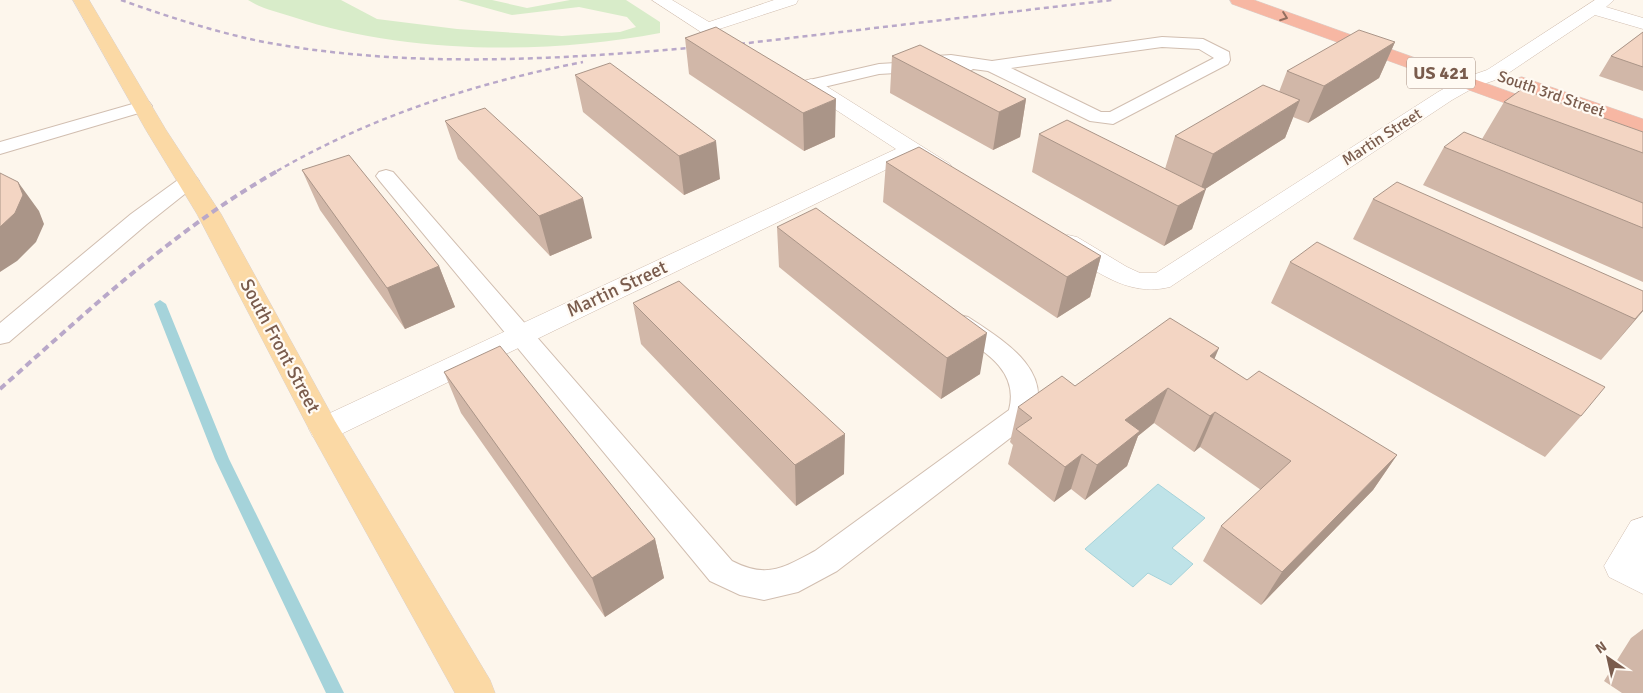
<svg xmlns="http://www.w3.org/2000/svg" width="1643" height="693" viewBox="0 0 1643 693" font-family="Signika,sans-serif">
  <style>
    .green { fill: #d8ecc9 }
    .water { fill: #bfe3e8; stroke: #a5d3da }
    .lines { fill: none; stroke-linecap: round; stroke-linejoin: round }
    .stream { fill: #a5d3da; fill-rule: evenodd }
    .lane-casing { stroke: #d1beb0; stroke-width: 2 }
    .street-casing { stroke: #d1beb0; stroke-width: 1 }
    .primary-casing { stroke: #dad1cd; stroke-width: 1 }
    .highway-casing { stroke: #dad1cd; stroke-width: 1 }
    .lane { fill: #fff; fill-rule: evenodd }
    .street { fill: #fff; fill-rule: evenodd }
    .primary { fill: #fbd9a5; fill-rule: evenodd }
    .highway { fill: #f7b7a3; fill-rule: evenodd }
    .rail-far1 { stroke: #b9a8c9; stroke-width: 2.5; stroke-dasharray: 5 4; stroke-linecap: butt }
    .rail { stroke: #b9a8c9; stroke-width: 4; stroke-dasharray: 7 4.5; stroke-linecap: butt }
    .wall { fill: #d1b7a8 }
    .shaded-wall { fill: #aa9588 }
    .building { fill: #f3d5c3; stroke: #aa9588 }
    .oneway { stroke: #936e5e }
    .labels { text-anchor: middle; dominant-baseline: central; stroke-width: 4.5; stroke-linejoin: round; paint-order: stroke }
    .far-street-label { font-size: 16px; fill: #7a5c4d; stroke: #fffaf3 }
    .shield { fill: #fffaf3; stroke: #a28b7f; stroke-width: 1 }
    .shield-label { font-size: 18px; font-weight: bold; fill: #7a5c4d }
    .street-label { font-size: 19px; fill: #7a5c4d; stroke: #fffaf3 }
  </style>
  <rect width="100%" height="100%" fill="#fdf6ec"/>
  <!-- green -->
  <path class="green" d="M 248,0 L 341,0 L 377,19 L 457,29 L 562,36 L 620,32 L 636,27 L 627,17 L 579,7 L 512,15 L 458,0 L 492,0 L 527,8 L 570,0 L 626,0 L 660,22 L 660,33 C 546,55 403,54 293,17 C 278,12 262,9 248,0 Z"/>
  <!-- water -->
  <path class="water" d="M 1158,484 L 1205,518 L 1172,548 L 1193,564 L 1171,585 L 1148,573 L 1133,587 L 1085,549 Z"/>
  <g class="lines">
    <!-- stream -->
    <path class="stream" d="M 160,300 L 166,304 L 229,459 L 344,693 L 326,693 L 215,459 L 154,304 Z"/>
    <defs>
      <path id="lane" d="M 1162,37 L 1203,39 L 1229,52 L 1230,60 L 1228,64 L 1113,124 L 1090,121 L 988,71 L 973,69 L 963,76 L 951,76 L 948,72 L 955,66 L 951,65 L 913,72 L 879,74 L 811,90 L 805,89 L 802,85 L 805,81 L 879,64 L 913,62 L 936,56 L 951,55 L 992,61 ZM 1162,47 L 1199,49 L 1214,58 L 1110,112 L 1101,112 L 1011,68 Z
        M 143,101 L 149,102 L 152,106 L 149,110 L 0,154 L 0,142 Z
        M 386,170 L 393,172 L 732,561 C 767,579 783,568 815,551 L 1009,410 C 1020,368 980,349 950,329 L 947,323 L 950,317 L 959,315 L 968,317 C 1003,340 1058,372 1031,422 L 837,571 L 798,592 L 764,600 L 740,595 L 710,581 L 379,180 L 376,176 L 379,172 Z
        M 189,175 L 196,177 L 199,181 L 196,185 L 147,224 L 9,342 L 0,344 L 0,323 L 131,214 L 182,177 Z"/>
      <path id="street" d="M 652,0 L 672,0 L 709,22 L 774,0 L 798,0 L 796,4 L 707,33 L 701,32 Z
        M 1595,0 L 1614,0 L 1606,7 L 1643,18 L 1643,29 L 1595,15 L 1501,78 L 1475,87 L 1452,100 L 1170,287 C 1127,298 1093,269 1059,247 L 1056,242 L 1059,237 L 1068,235 L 1077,237 L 1127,267 L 1140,273 L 1156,273 L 1438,92 L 1461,79 L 1487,70 Z
        M 811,79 L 818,81 L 950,164 L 953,169 L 950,174 C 934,178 923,166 910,158 L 335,437 L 324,440 L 313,437 L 309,429 L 313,421 L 896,149 L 804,89 L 801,85 L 804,81 Z
        M 1643,517 L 1643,594 L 1609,577 L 1604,566 L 1631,521 Z"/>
      <path id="primary" d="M 73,0 L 89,0 L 166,130 L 221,214 L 335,421 L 490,680 L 495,693 L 455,693 L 309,429 L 197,214 L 146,130 Z"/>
      <path id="highway" d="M 1230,0 L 1254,0 L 1552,107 L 1555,111 L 1552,115 L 1545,117 L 1538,115 L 1232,4 Z
        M 1522,77 L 1643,119 L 1643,132 L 1515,87 L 1512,83 L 1515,79 Z"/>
    </defs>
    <!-- lane casing -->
    <use href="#lane" class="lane-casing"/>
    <!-- street casing -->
    <use href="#street" class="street-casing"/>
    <!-- primary casing -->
    <use href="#primary" class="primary-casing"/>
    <!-- highway casing -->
    <use href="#highway" class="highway-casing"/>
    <!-- lane -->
    <use href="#lane" class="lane"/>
    <!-- street -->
    <use href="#street" class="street"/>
    <!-- primary -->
    <use href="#primary" class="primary"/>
    <!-- highway -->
    <use href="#highway" class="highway"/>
    <!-- rail-far1 -->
    <path class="rail-far1" d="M 121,0 C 166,16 212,31 259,41 C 404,69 554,60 701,47
      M 731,45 L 1112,0
      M 277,171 C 372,116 476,83 583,62"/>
    <!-- rail -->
    <path class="rail" d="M 0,389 C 89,310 175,229 279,170"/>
  </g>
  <!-- wall -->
  <path class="wall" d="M 716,27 L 835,137 L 804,151 L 689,74 L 685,38 Z
    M 1643,32 L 1643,91 L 1599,76 L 1611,56 Z
    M 1395,42 L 1379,78 L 1308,123 L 1293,117 L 1285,138 L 1205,189 L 1192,229 L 1164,246 L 1032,172 L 1039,134 L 1165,169 L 1175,136 L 1279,92 L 1287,71 Z
    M 892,56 L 1026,99 L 1020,137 L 993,150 L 890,93 Z
    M 575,75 L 720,179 L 684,195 L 583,112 Z
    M 1504,102 L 1643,132 L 1643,203 L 1482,139 Z
    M 445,121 L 592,238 L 550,256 L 458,159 Z
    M 1444,147 L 1643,203 L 1643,282 L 1423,185 Z
    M 886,162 L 1101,256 L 1090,297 L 1057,318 L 883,202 Z
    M 302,170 L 439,266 L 455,307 L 405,329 L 320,210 Z
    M 1373,199 L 1643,311 L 1601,360 L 1353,239 Z
    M 777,227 L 980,374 L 941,399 L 779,267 Z
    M 1290,262 L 1581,416 L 1545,457 L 1271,303 Z
    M 633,303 L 844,474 L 796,506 L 641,344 Z
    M 1214,359 L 1247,380 L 1397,455 L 1373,490 L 1261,605 L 1203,561 L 1221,526 L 1261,490 L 1200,447 L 1194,452 L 1154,423 L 1138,436 L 1127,466 L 1085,500 L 1071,489 L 1054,502 L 1008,464 L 1013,445 L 1010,442 L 1018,407 L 1075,386 Z
    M 444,372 L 655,539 L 664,578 L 605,617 L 461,413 Z
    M 1643,629 L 1643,693 L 1622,693 L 1604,681 L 1631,638 Z"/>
  <!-- shaded-wall -->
  <path class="shaded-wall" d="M 1395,42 L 1379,78 L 1308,123 L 1324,86 Z
    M 836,99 L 835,137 L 804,151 L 803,113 Z
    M 1026,99 L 1020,137 L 993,150 L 999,112 Z
    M 1300,100 L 1285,138 L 1199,193 L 1213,154 Z
    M 716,141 L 720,179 L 684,195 L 679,156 Z
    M 18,182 L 39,211 L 44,224 L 36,242 L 17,261 L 0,272 L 0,227 Z
    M 1206,189 L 1192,229 L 1164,246 L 1178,206 Z
    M 583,198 L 592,238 L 550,256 L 539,216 Z
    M 1101,256 L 1090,297 L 1057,318 L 1067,277 Z
    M 439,266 L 455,307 L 405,329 L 387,288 Z
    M 1643,310 L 1643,311 L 1601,360 Z
    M 987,333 L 980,374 L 941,399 L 947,358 Z
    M 1219,348 L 1204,384 L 1210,356 Z
    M 1168,388 L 1154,423 L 1138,436 L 1127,466 L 1085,500 L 1097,465 L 1125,420 Z
    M 1215,412 L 1200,447 L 1194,452 L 1210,416 Z
    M 845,434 L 844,474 L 796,506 L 795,465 Z
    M 1082,454 L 1071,489 L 1054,502 L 1065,467 Z
    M 1397,455 L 1373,490 L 1261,605 L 1282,572 Z
    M 655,539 L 664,578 L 605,617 L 592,578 Z"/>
  <!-- building -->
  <path class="building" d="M 716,27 L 836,99 L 803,113 L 685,38 Z
    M 1359,30 L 1395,42 L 1324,86 L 1287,71 Z
    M 1643,32 L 1643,67 L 1611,56 Z
    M 920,45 L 1026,99 L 999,112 L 892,56 Z
    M 610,63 L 716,141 L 679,156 L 575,75 Z
    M 1263,85 L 1300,100 L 1213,154 L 1175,136 Z
    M 1522,89 L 1643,132 L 1643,153 L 1504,102 Z
    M 485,108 L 583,198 L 539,216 L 445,121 Z
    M 1067,120 L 1206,189 L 1178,206 L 1039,134 Z
    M 1464,132 L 1643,203 L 1643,228 L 1444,147 Z
    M 919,147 L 1101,256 L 1067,277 L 886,162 Z
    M 349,155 L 439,266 L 387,288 L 302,170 Z
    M 0,173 L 18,182 L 23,195 L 15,213 L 0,227 Z
    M 1397,182 L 1643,291 L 1643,310 L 1635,319 L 1373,199 Z
    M 816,208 L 987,333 L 947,358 L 777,227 Z
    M 1317,242 L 1605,387 L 1581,416 L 1290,262 Z
    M 679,281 L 845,434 L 795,465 L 633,303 Z
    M 1170,318 L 1219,348 L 1210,356 L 1247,380 L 1259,371 L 1397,455 L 1282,572 L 1221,526 L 1291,461 L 1215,412 L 1210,416 L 1168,388 L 1125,420 L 1140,431 L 1097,465 L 1082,454 L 1065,467 L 1016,429 L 1032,418 L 1018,407 L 1062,376 L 1075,386 Z
    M 500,346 L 655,539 L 592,578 L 444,372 Z"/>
  <!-- one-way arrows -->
  <defs><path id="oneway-chevron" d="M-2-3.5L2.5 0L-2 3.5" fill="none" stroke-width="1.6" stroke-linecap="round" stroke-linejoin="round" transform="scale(1.25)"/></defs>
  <use class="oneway" href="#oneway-chevron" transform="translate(1284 17) rotate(20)"/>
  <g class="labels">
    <!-- far-street labels -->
    <g class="far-street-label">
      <text transform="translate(1551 94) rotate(19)">South 3rd Street</text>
      <text transform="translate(1382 137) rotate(-33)">Martin Street</text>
    </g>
    <!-- shield labels -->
    <rect class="shield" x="1407" y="57.5" width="68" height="31" rx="4"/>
    <g class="shield-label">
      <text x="1441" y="73">US 421</text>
    </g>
    <!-- street labels -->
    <g class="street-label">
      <text transform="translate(617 289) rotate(-25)">Martin Street</text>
      <text transform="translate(280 346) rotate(62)">South Front Street</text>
    </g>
  </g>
  <!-- north arrow -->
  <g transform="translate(1608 658) rotate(326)" stroke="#fffaf3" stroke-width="4" paint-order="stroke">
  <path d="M0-4L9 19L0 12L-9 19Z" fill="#7a5c4d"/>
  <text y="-8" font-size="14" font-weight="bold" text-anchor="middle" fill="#7a5c4d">N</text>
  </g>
</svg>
